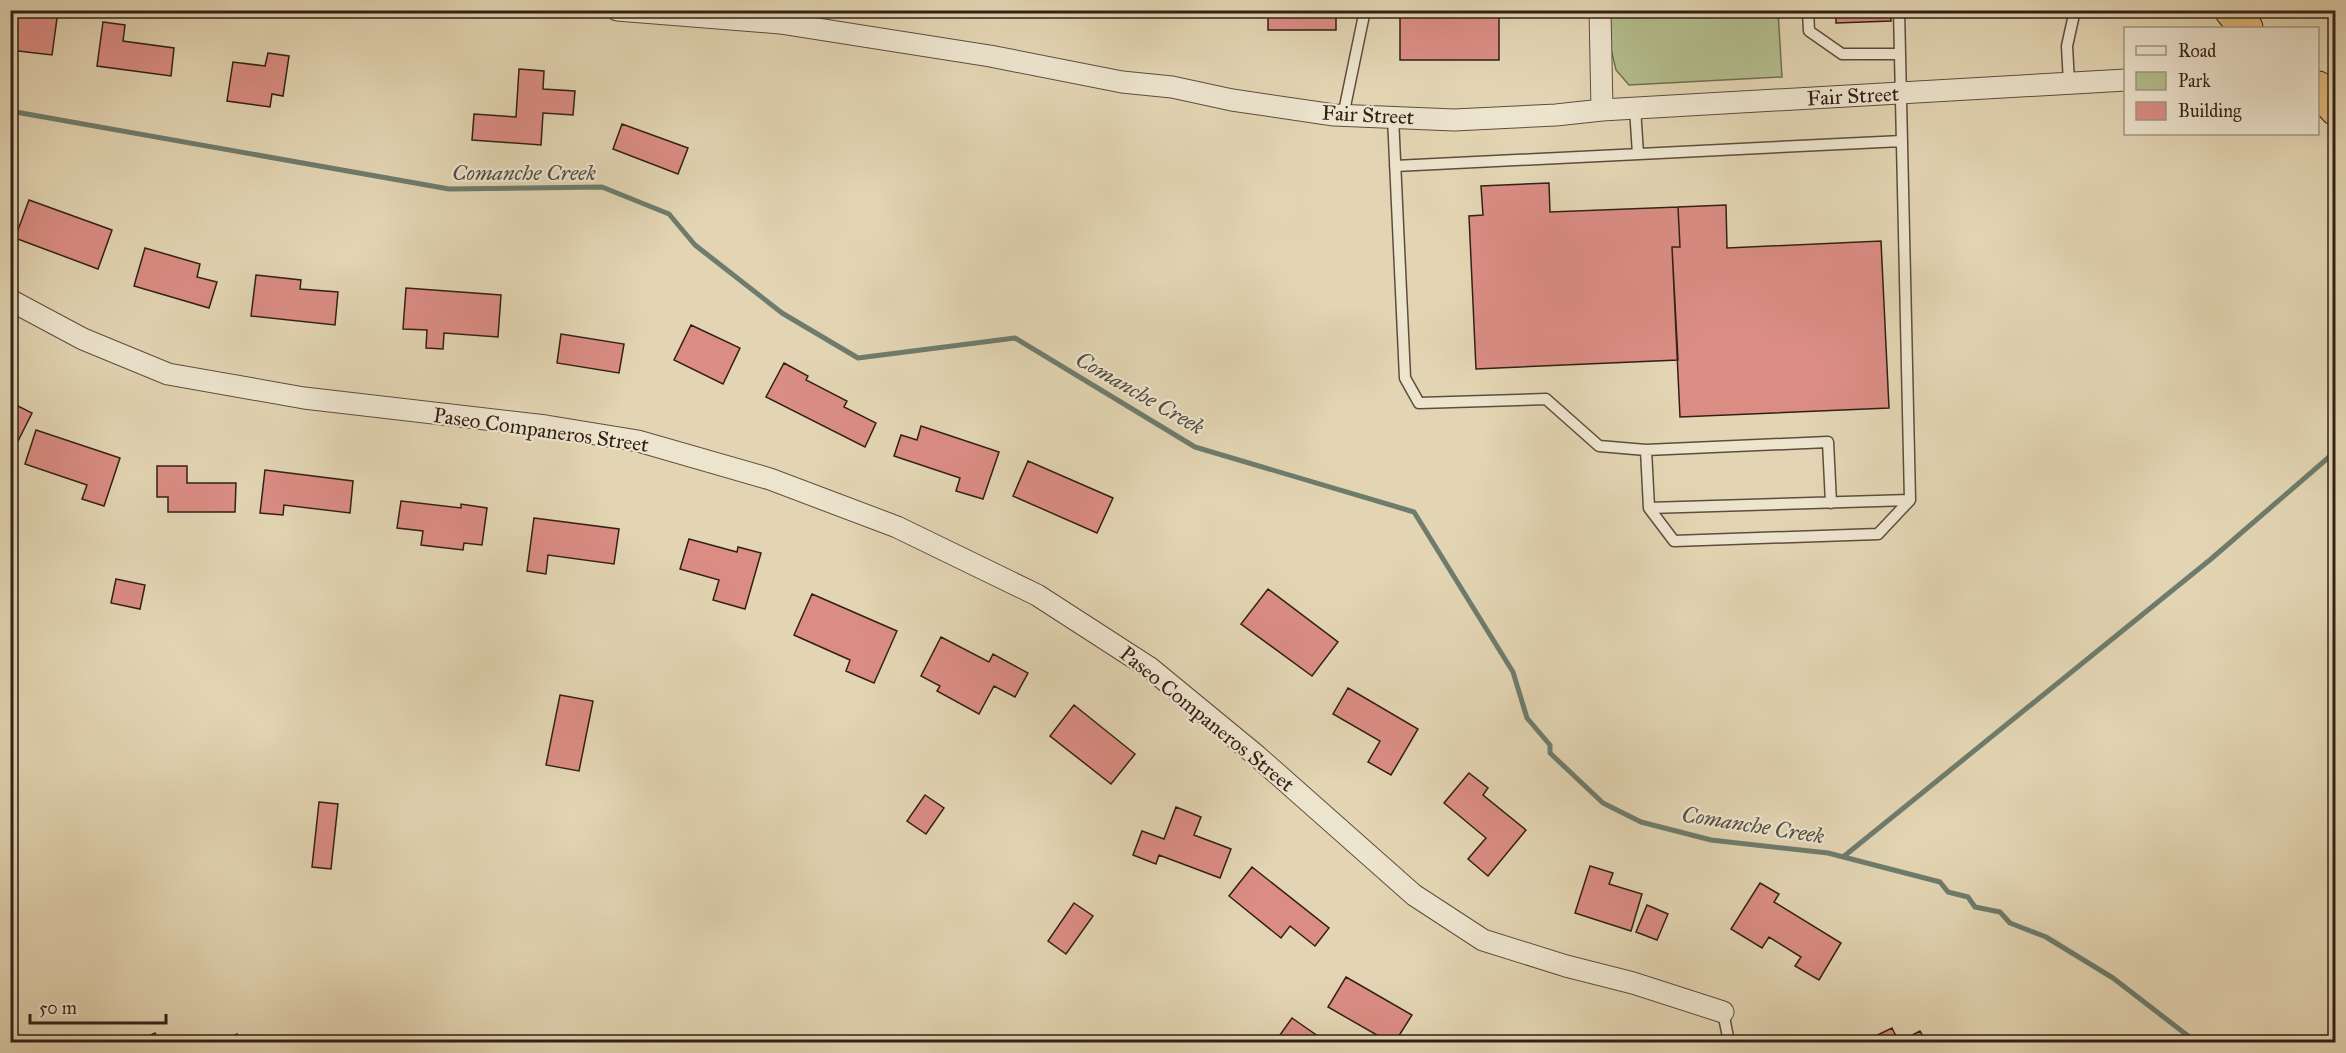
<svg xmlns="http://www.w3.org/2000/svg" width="2346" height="1053" viewBox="0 0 2346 1053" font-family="'IM FELL Great Primer',serif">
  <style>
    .green { fill: #b3bd8d; stroke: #726e52; stroke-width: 1.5 }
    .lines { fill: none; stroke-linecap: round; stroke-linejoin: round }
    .stream { stroke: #6e7c6d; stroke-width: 5 }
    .building { fill: #db8d84; stroke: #322016; stroke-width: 1.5 }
    .service-casing { stroke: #5e4d3d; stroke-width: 13 }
    .minor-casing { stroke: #5e4d3d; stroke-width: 23 }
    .motorway-casing { stroke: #322016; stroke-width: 35 }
    .service { stroke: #ede4ce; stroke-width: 10 }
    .minor { stroke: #ede4ce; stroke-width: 21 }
    .motorway { stroke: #e2ba7a; stroke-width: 33 }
    .labels { text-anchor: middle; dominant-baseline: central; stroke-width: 4.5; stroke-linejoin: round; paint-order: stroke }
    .street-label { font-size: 21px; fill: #322016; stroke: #ede4ce }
    .water-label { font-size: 22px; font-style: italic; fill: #504e42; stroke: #ede4ce }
  </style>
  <rect width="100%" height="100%" fill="#e3d5b3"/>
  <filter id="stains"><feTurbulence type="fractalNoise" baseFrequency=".00333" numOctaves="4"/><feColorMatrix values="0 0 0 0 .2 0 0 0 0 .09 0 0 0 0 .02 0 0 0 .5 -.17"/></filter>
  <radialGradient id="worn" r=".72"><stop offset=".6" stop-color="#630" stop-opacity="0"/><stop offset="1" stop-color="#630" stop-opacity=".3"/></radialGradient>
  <!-- green -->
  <path class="green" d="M 1609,11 L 1778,11 L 1782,77 L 1629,85 L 1616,70 L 1610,45 Z"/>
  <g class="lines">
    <!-- stream -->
    <path class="stream" d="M 10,111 L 449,189 L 602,187 L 669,214 L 695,245 L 782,313 L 858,358 L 1015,338 L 1195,447 L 1414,512 L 1513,672 L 1527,718 L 1550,745 L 1550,753 L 1603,803 L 1641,822 L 1711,840 L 1828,853 L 1940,882 L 1948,892 L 1968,897 L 1975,907 L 2000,912 L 2010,923 L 2046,937 L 2113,978 L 2196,1042
      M 1843,857 L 2211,559 L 2336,451"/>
  </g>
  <!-- building -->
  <path class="building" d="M 10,10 L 58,11 L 52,55 L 10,50 Z
    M 1268,10 L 1336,10 L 1336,30 L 1268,30 Z
    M 1400,10 L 1499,10 L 1499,60 L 1400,60 Z
    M 1836,10 L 1890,10 L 1891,21 L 1836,23 Z
    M 103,22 L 125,25 L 123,41 L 174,48 L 171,76 L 97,66 Z
    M 268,53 L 289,56 L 283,96 L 272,94 L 270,107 L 227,101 L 233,62 L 265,66 Z
    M 519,69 L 544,71 L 543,89 L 575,91 L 573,115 L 543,113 L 541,145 L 472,140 L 474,114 L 516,117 Z
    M 622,124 L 688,148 L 678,174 L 613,149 Z
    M 1549,183 L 1550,212 L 1678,207 L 1680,247 L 1672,247 L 1678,360 L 1476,369 L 1469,216 L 1483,215 L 1481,186 Z
    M 29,200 L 112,230 L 98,269 L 15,238 Z
    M 1726,205 L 1727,248 L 1881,241 L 1889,408 L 1680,417 L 1672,247 L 1680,247 L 1678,207 Z
    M 145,248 L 200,264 L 197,277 L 217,282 L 209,308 L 134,286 Z
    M 256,275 L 301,280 L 300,289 L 338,292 L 335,325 L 251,316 Z
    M 406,288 L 501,295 L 498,337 L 444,333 L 443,349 L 426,348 L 427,330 L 403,329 Z
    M 691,325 L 740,348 L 723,384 L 674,360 Z
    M 561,334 L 624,344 L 619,373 L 557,363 Z
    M 784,363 L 808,376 L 806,380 L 847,401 L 844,407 L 876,423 L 865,447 L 766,397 Z
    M 10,402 L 32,413 L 17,443 L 10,440 Z
    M 921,426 L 999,452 L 983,499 L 956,491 L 960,478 L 894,456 L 901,435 L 917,440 Z
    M 36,430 L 120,458 L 104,506 L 82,499 L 87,485 L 25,464 Z
    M 1028,461 L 1113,498 L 1097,533 L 1013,496 Z
    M 157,466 L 187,466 L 187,483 L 236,483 L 235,512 L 168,512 L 168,497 L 157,497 Z
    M 265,470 L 353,481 L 350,513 L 284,505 L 283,515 L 260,513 Z
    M 401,501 L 461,508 L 461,504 L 487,508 L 482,545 L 464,543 L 463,550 L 421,545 L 423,531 L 397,528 Z
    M 534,518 L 619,529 L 614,564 L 548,555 L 546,574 L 527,571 Z
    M 689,539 L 737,552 L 738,547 L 761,553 L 745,609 L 713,600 L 719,580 L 680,569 Z
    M 116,579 L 145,585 L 140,609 L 111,603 Z
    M 1268,589 L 1338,642 L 1312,676 L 1241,624 Z
    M 812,594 L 897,631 L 874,683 L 846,671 L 850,660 L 794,635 Z
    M 941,637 L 989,662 L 993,654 L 1028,673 L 1015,697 L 994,686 L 979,714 L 937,691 L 940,686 L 921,676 Z
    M 1348,688 L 1418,729 L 1391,775 L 1368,762 L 1380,741 L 1333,714 Z
    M 560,695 L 593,701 L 579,771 L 546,765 Z
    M 1074,705 L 1135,754 L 1111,784 L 1050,736 Z
    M 1469,773 L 1488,788 L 1483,795 L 1526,830 L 1488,876 L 1468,859 L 1486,838 L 1444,803 Z
    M 925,795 L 944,808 L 926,834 L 907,821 Z
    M 319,802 L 338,804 L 331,869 L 312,867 Z
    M 1176,807 L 1201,817 L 1194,835 L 1231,849 L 1220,878 L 1159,855 L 1156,864 L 1133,855 L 1142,831 L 1164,839 Z
    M 1590,866 L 1613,873 L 1609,884 L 1642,894 L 1631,931 L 1575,913 Z
    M 1252,867 L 1329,928 L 1315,946 L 1290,926 L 1281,938 L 1229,896 Z
    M 1760,883 L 1779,894 L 1774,902 L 1841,943 L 1819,980 L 1795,966 L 1801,957 L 1769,937 L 1762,948 L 1731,929 Z
    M 1074,903 L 1093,916 L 1066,954 L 1048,941 Z
    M 1647,905 L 1668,914 L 1657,940 L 1636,932 Z
    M 1346,977 L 1412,1015 L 1395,1042 L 1389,1042 L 1328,1007 Z
    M 1292,1018 L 1322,1039 L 1320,1042 L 1275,1042 Z
    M 11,1022 L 22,1042 L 10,1042 Z
    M 1892,1028 L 1899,1042 L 1920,1031 L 1926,1042 L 1863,1042 Z
    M 155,1033 L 160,1042 L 136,1042 Z
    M 237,1034 L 241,1042 L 220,1042 Z"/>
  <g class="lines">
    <defs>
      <path id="service" d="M 1808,10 L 1809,31 L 1842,54 L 1900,54
        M 2069,83 L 2067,46 L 2075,10
        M 1635,108 L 1638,154
        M 1343,116 L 1365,10
        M 1393,117 L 1405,378 L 1419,403 L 1546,399 L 1599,446 L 1646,450 L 1649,508 L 1910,500 L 1899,10
        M 1395,166 L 1902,141
        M 1646,450 L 1828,442 L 1831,503
        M 1649,508 L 1674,541 L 1878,534 L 1910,500
        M 1723,1012 L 1729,1042"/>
      <path id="minor" d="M 617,10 L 780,23 L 990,56 L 1122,82 L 1172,87 L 1232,100 L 1334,115 L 1454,120 L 1556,115 L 1602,110 L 2126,80
        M 1600,10 L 1602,110
        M 10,300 L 83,339 L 168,374 L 304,398 L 546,426 L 638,441 L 770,479 L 897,527 L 1037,595 L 1150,668 L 1257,756 L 1414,895 L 1483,940 L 1566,966 L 1633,983 L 1723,1012"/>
      <path id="motorway" d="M 2231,10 L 2246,28
        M 2318,88 L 2336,109"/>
    </defs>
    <!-- service casing -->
    <use href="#service" class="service-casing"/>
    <!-- minor casing -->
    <use href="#minor" class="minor-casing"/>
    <!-- motorway casing -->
    <use href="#motorway" class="motorway-casing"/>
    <!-- service -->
    <use href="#service" class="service"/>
    <!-- minor -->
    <use href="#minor" class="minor"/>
    <!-- motorway -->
    <use href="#motorway" class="motorway"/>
  </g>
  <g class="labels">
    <!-- street labels -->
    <g class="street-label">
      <text transform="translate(1853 96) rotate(-3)">Fair Street</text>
      <text transform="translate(1368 115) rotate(3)">Fair Street</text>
      <text transform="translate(541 430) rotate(8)">Paseo Companeros Street</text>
      <text transform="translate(1207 719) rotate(39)">Paseo Companeros Street</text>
    </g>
    <!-- water labels -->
    <g class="water-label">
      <text x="524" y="172">Comanche Creek</text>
      <text transform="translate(1140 393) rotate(30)">Comanche Creek</text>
      <text transform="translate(1753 825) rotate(9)">Comanche Creek</text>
    </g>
  </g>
  <!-- margin -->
  <rect width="2346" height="1053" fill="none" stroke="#e3d5b3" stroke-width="36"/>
  <rect x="12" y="12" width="2322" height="1029" fill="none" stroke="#322016" stroke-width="3"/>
  <rect x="18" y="18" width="2310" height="1017" fill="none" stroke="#322016" stroke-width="1.5"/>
  <!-- legend -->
  <rect x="2124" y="27" width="195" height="108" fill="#ede4ce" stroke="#a29684" stroke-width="1.5"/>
  <rect x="2136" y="46" width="30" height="9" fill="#ede4ce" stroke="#a29684" stroke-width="1.5"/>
  <text x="2178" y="57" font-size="18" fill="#322016">Road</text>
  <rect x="2136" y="72" width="30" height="18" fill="#b3bd8d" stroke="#a29684" stroke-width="1.5"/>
  <text x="2178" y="87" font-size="18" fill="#322016">Park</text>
  <rect x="2136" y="102" width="30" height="18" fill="#db8d84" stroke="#a29684" stroke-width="1.5"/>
  <text x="2178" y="117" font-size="18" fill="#322016">Building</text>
  <!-- scale -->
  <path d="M30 1014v9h136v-9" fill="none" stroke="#322016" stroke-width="3"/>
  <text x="39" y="1014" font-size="18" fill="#322016" stroke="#ede4ce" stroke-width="4.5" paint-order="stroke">50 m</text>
  <rect width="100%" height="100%" filter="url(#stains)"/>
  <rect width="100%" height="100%" fill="url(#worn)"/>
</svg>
